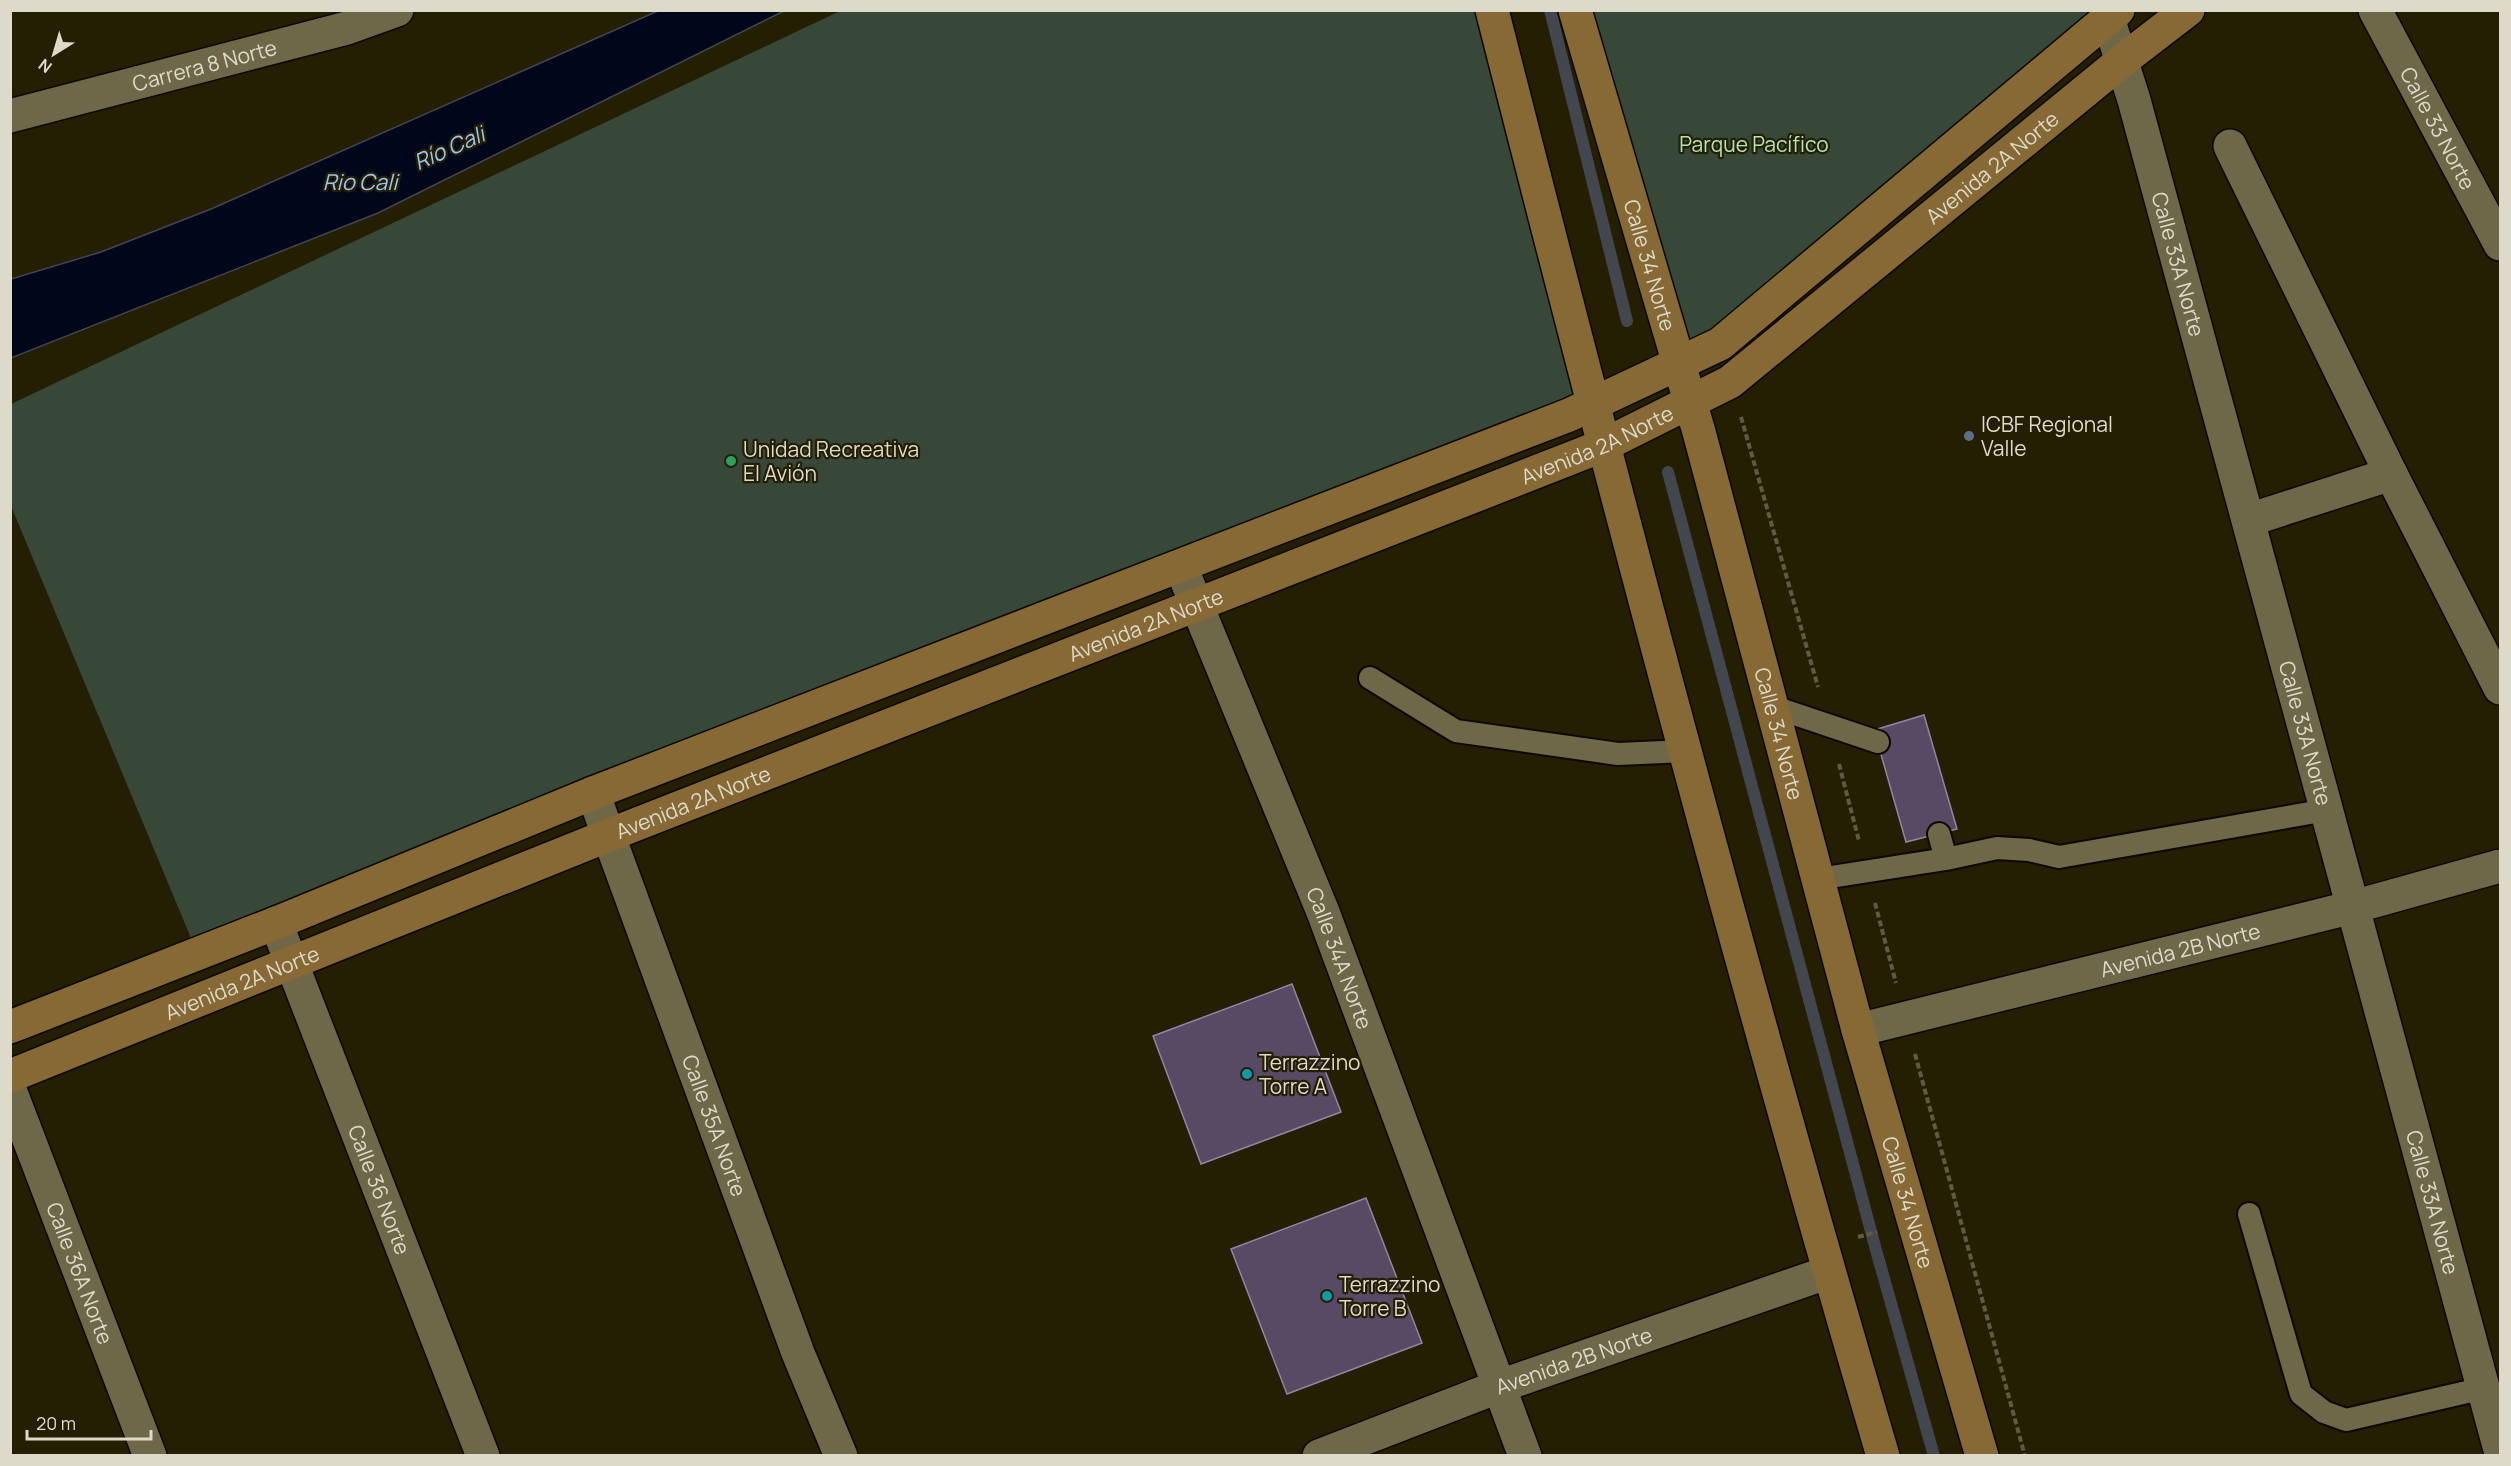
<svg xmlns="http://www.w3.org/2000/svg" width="2511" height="1466" viewBox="0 0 2511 1466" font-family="Manrope,sans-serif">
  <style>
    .green { fill: #374839 }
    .water { fill: #00071a; stroke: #42464e; stroke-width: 1.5 }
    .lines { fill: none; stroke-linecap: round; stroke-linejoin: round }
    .stream { stroke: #42464e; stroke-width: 12 }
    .building { fill: #584964; stroke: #9484a1; stroke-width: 1.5 }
    .service-casing { stroke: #0d0800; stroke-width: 26 }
    .minor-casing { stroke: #0d0800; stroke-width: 36 }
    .secondary-casing { stroke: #0d0800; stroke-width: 36 }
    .path { stroke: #5f5a42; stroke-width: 4; stroke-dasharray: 6 3; stroke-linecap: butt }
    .service { stroke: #6e6849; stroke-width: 22 }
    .minor { stroke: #6e6849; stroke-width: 33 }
    .secondary { stroke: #866934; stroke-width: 33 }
    .service-dot { fill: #5c6f8a; stroke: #241e02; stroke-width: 2 }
    .leisure-dot { fill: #2e9e5b; stroke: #241e02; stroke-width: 2 }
    .culture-dot { fill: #0f9aa8; stroke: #241e02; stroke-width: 2 }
    .labels { text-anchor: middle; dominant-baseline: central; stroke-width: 4.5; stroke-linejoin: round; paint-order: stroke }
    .street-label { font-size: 21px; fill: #dddac9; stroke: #241e02 }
    .park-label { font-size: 21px; fill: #b2e2b7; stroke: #241e02 }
    .poi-label { font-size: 21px; fill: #dddac9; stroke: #241e02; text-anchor: start }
    .water-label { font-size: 22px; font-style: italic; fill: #9ac4f1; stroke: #241e02 }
  </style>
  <rect width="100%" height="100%" fill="#241e02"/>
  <!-- green -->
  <path class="green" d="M 840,11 L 1492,11 L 1592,404 L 198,955 L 11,506 L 11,404 Z
    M 1575,11 L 2118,11 L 1679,363 Z"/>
  <!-- water -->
  <path class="water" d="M 660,10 L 784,11 L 378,213 L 11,358 L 11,279 L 101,252 L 211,209 Z"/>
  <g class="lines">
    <!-- stream -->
    <path class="stream" d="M 1550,10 L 1627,321
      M 1668,472 L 1876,1250 L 1934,1456"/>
  </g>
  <!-- building -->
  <path class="building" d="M 1924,715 L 1957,829 L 1906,842 L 1874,730 Z
    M 1292,984 L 1341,1112 L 1201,1164 L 1153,1036 Z
    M 1366,1198 L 1422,1343 L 1287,1394 L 1231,1249 Z"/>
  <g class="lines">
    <defs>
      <path id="service" d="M 1370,678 L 1456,731 L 1618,754 L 1686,751
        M 1771,706 L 1878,742
        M 1939,834 L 1946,859
        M 1818,879 L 1946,859 L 1997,848 L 2029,850 L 2059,857 L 2327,810
        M 2249,1214 L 2301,1394 L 2324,1412 L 2346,1420 L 2484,1388"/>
      <g id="minor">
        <path id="s1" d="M 2375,10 L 2500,244"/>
        <path id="s2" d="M 2108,18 L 2134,100 L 2500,1450"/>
        <path id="s3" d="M 10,116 L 347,28 L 397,10"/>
        <path d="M 2230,146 L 2391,474 L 2500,688"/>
        <path d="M 2249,520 L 2391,474"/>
        <path id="s4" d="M 1181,567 L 1323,912 L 1525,1456"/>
        <path id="s5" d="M 593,793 L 798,1353 L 841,1456"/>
        <path id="s6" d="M 276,923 L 483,1456"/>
        <path id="s7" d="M 1858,1030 L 2353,907 L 2500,866"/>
        <path id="s8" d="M 10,1090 L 150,1456"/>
        <path id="s9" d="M 1319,1456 L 1500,1386 L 1829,1272"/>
      </g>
      <g id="secondary">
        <path d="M 1492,10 C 1615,494 1742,977 1883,1456"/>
        <path id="s10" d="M 1575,10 L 1699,432 L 1858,1030 L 1982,1456"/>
        <path d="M 10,1027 L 276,923 L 593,793 L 1569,415 L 1720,344 L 2118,10"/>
        <path id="s11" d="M 10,1076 L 609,835 L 1602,446 L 1730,382 L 2123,60 L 2188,10"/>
      </g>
    </defs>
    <!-- service casing -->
    <use href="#service" class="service-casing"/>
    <!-- minor casing -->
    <use href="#minor" class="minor-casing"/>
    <!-- secondary casing -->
    <use href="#secondary" class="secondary-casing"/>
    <!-- path -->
    <path class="path" d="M 1741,417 L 1818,687
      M 1839,764 L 1859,841
      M 1875,903 L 1896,983
      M 1915,1054 L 2025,1456
      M 1858,1237 L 1877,1232"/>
    <!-- service -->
    <use href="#service" class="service"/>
    <!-- minor -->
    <use href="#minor" class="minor"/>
    <!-- secondary -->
    <use href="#secondary" class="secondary"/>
  </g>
  <!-- markers -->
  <circle class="service-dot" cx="1969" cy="436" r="6"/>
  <circle class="leisure-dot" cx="731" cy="461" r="6"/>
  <g class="culture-dot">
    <circle cx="1247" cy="1074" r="6"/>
    <circle cx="1327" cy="1296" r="6"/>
  </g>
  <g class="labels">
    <!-- street labels -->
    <g class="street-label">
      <text stroke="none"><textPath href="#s3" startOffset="201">Carrera 8 Norte</textPath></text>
      <text stroke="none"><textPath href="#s1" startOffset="134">Calle 33 Norte</textPath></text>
      <text stroke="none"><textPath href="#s11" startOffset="2194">Avenida 2A Norte</textPath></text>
      <text stroke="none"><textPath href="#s10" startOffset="266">Calle 34 Norte</textPath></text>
      <text stroke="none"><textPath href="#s2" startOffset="256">Calle 33A Norte</textPath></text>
      <text stroke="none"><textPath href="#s11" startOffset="1708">Avenida 2A Norte</textPath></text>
      <text stroke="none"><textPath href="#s11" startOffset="1222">Avenida 2A Norte</textPath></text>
      <text stroke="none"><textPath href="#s10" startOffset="752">Calle 34 Norte</textPath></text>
      <text stroke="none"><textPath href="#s2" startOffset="742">Calle 33A Norte</textPath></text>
      <text stroke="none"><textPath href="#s11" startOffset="736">Avenida 2A Norte</textPath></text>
      <text stroke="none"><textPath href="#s7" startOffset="332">Avenida 2B Norte</textPath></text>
      <text stroke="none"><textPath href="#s4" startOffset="422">Calle 34A Norte</textPath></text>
      <text stroke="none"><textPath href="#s11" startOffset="250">Avenida 2A Norte</textPath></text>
      <text stroke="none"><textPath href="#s5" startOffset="354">Calle 35A Norte</textPath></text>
      <text stroke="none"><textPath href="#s6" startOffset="286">Calle 36 Norte</textPath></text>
      <text stroke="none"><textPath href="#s10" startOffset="1238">Calle 34 Norte</textPath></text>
      <text stroke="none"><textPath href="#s2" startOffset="1228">Calle 33A Norte</textPath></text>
      <text stroke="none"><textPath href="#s8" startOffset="196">Calle 36A Norte</textPath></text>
      <text stroke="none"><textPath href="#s9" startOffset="272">Avenida 2B Norte</textPath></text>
    </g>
    <!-- park labels -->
    <g class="park-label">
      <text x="1754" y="144">Parque Pacífico</text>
    </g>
    <!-- poi labels -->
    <g class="poi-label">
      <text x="1981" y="424">ICBF Regional<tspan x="1981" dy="24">Valle</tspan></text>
      <text x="743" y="449">Unidad Recreativa<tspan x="743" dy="24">El Avión</tspan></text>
      <text x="1259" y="1062">Terrazzino<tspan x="1259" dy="24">Torre A</tspan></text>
      <text x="1339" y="1284">Terrazzino<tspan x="1339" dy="24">Torre B</tspan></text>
    </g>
    <!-- water labels -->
    <g class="water-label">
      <text transform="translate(449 148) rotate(-24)">Río Cali</text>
      <text x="360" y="182">Rio Cali</text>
    </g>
  </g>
  <!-- border -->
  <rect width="2511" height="1466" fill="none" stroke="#dddac9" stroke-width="24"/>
  <!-- north arrow -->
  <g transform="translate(54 54) rotate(217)" stroke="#241e02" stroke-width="4.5" paint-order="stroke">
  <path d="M0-4.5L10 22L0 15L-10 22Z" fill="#dddac9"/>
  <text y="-9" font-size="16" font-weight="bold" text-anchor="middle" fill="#dddac9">N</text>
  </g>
  <!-- scale -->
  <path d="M27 1430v9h124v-9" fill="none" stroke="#dddac9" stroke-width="3"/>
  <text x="36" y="1430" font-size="18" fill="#dddac9" stroke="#241e02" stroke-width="4.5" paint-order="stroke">20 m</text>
</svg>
